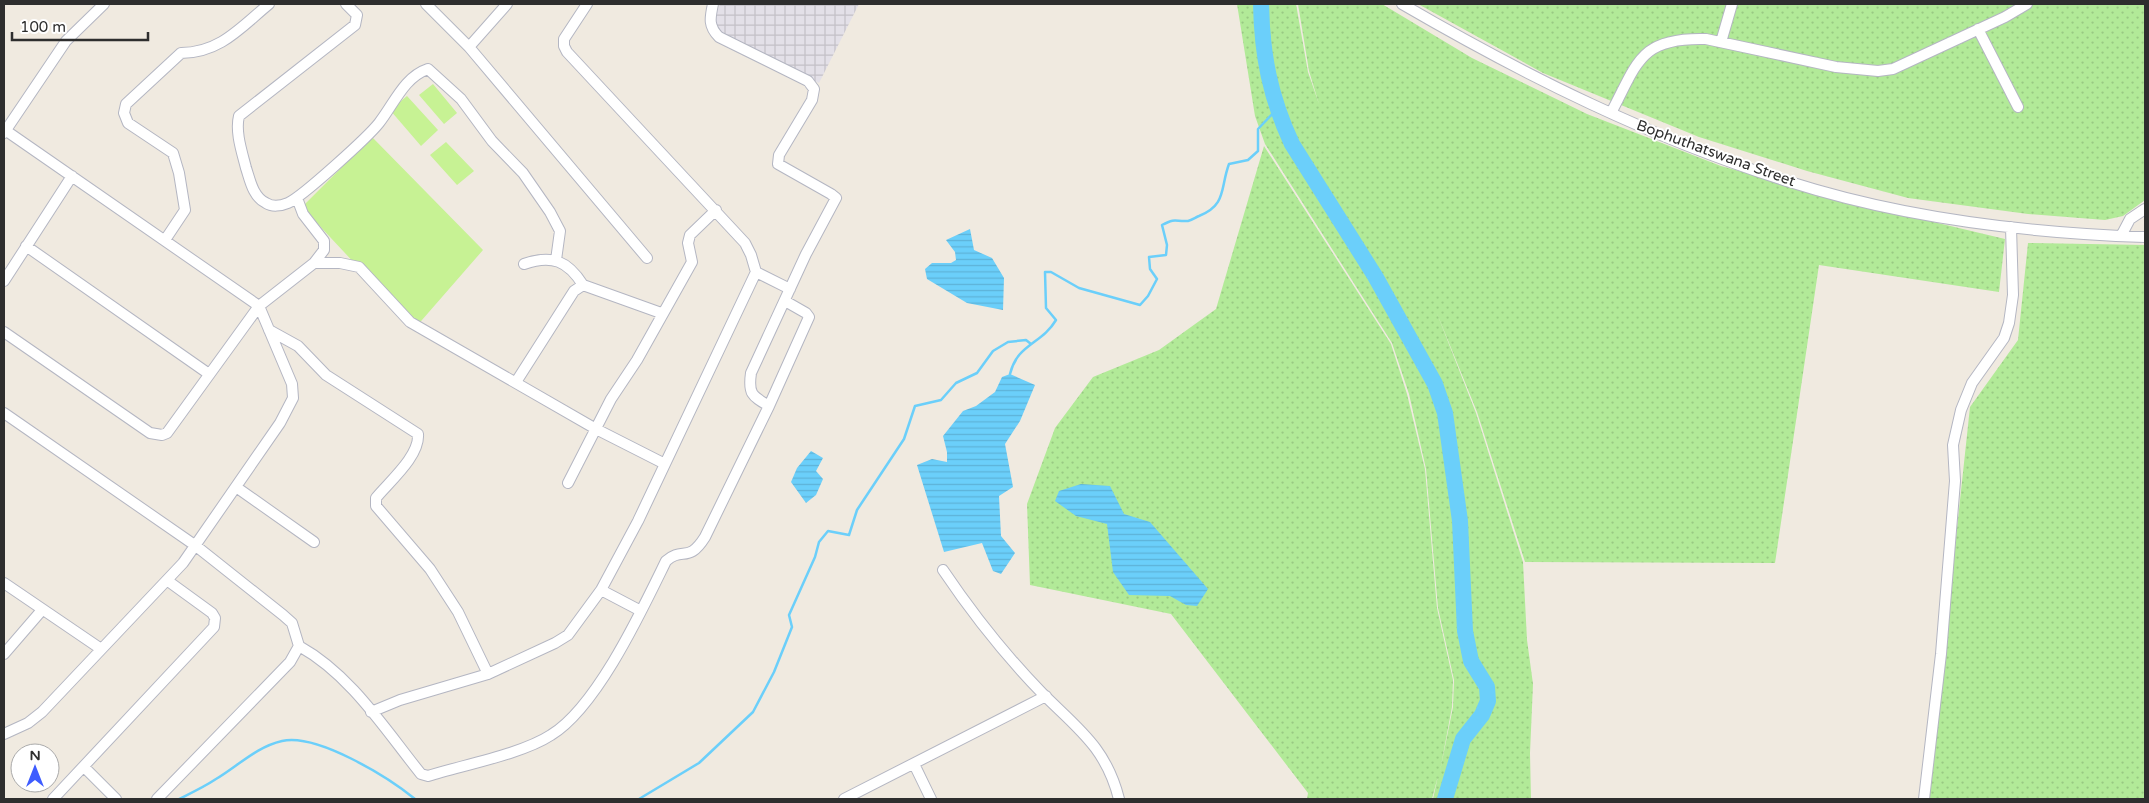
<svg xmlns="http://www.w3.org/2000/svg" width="2149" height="803" viewBox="0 0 2149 803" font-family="'Varela Round',sans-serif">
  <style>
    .industrial { fill: url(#industrial-grid) }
    .grass { fill: url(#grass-dots) }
    .pitch { fill: #c7f294 }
    .water { fill: url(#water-rules) }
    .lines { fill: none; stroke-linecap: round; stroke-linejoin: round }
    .stream { stroke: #6bcffa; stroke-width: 2.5 }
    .river { stroke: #6bcffa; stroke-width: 16 }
    .minor-casing { stroke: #b4b6c2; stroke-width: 12 }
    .minor { stroke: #fff; stroke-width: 10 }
    .labels { text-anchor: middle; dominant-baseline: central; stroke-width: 4; stroke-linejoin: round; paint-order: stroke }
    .street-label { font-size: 15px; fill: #2e2e2e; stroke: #fff }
  </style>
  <defs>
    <pattern id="industrial-grid" width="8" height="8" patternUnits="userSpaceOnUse" patternTransform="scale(1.25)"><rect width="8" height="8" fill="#e3e0e8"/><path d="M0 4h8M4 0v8" fill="none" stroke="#c3c0c7"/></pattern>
    <pattern id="grass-dots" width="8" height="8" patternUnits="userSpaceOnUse" patternTransform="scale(1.25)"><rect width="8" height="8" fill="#b2ea98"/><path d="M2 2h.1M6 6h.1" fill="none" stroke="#99c983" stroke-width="1.8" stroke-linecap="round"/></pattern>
    <pattern id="water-rules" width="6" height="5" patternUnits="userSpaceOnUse" patternTransform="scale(1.25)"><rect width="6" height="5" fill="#6bcffa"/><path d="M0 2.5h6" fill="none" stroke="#5db2d7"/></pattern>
  </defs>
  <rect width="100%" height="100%" fill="#f0eae0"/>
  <!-- industrial -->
  <path class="industrial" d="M 720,4 L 859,4 L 819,83 L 709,32 Z"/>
  <!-- grass -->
  <path class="grass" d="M 1237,4 L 1296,4 L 1308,72 L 1319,104 L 1309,71 L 1298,4 L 1382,4 L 1472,58 L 1587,114 L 1721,166 L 1862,205 L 2005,239 L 1999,292 L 1819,265 L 1775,563 L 1525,562 L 1477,412 L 1436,311 L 1476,413 L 1523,562 L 1527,640 L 1533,684 L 1530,753 L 1531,799 L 1433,799 L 1438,776 L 1432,799 L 1307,799 L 1308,793 L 1171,614 L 1030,585 L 1027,504 L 1055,428 L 1093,377 L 1159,350 L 1216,309 L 1264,146 L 1391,344 L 1407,394 L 1425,469 L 1437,608 L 1453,680 L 1452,707 L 1440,771 L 1453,707 L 1454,680 L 1438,608 L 1426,469 L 1409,394 L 1392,343 L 1265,144 L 1255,116 Z
    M 1418,4 L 2145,4 L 2145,200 L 2123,216 L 2105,220 L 2028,214 L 1908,198 L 1807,171 L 1699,137 L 1543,73 Z
    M 2028,243 L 2145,245 L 2145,799 L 1928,799 L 1970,407 L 2018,340 Z"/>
  <!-- pitch -->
  <path class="pitch" d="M 433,84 L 457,113 L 444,124 L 419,95 Z
    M 407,96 L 438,130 L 421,146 L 390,110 Z
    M 372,137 L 483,250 L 415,328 L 302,207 Z
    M 446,142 L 474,171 L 457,185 L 430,155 Z"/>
  <!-- water -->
  <path class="water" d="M 970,229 L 974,250 L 992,258 L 1004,278 L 1003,310 L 967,303 L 927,279 L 925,269 L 932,263 L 951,263 L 956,260 L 955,252 L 946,240 Z
    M 1010,374 L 1035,385 L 1020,421 L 1005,444 L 1013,487 L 999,496 L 1001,536 L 1015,553 L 1001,574 L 993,571 L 982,543 L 944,552 L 917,465 L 932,459 L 947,462 L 947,452 L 943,436 L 963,411 L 976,406 L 995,392 L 1002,377 Z
    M 811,451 L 823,458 L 816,471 L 823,479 L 816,495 L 806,503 L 791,482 L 797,468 Z
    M 1081,484 L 1110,486 L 1124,514 L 1150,522 L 1208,589 L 1197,606 L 1186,605 L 1170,596 L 1129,595 L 1113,572 L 1107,524 L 1076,516 L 1055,501 L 1059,491 Z"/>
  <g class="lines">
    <!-- stream -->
    <path class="stream" d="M 1010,374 C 1017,344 1042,344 1056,320 L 1046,308 L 1045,272 L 1051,272 L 1079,288 L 1140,305 L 1148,296 L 1157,279 L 1150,269 L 1149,257 L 1166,255 L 1167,245 L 1162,225 C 1177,217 1175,222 1188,221 C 1192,220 1196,217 1199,216 C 1227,205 1220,188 1229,164 L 1248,160 L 1258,151 L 1258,129 L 1278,108
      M 179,799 C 191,793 204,787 216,779 C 238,766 256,747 282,741 C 317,733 388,777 415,799
      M 639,799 L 699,763 L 753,712 L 774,672 L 792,627 L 789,615 L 815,557 L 819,542 L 828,531 L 849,535 L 857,510 L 904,439 L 915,406 L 941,400 L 956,383 L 977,373 L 993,351 L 1008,342 L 1026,340 L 1031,344"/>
    <!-- river -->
    <path class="river" d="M 1261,4 C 1262,55 1270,97 1292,144 L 1375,276 L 1435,384 L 1445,413 L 1460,521 L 1465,631 L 1471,661 L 1487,687 L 1488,701 L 1482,715 L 1463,739 L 1445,799"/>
    <defs>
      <path id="minor" d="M 346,4 L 357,15 L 355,25 L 239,116 C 235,132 242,152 246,168 C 250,180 253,197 266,203 C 272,207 281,206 288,203 C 302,197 368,137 379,123 C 394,104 404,77 428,69 L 461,99 L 492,141 L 523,173 L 550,212 L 560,231 L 556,260
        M 426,4 L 469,47 L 647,258
        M 713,4 C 710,18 708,26 719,37 L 808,81 L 814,89 L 812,100 L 779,155 L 778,164 L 831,194 L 836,198 L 806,254 L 751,373 C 748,394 752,396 769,406
        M 1402,4 C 1526,76 1652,139 1790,182 C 1903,218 2027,233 2145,237
        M 1978,29 L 2018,107
        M 1721,42 L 1732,4
        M 469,47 L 507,4
        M 1611,113 C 1638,62 1640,37 1706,39 L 1836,67 L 1878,71 L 1893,69 L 2005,17 L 2027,4
        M 4,133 L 66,41 L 104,4
        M 2121,236 L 2130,219 L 2145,209
        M 165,240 L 185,210 L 179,173 L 173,153 L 128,123 L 124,113 L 126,104 L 181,53 C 220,53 241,27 269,4
        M 26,246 L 209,374
        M 314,263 L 340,263 L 359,267 L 410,322 L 596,429 L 665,464
        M 524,264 C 552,254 568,261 583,285
        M 756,272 L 790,289
        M 4,281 L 72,176
        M 269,330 L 298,346 L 326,375 L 418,434 C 420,456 389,482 376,498 L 376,506 L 430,569 L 458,612 L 488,674
        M 4,332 L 150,433 L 162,435 L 167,433 L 259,306 L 314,263 L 324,250 L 324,241 L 303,214 L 297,198
        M 516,382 L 574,291 L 583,285 L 661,313
        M 4,413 L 196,546 L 283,615 L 292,623 L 299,646 C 351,675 384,728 421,774 L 428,776 C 463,765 522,754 551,735 C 597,707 642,610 666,561 C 683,546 688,564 705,537 L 769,406 L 809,317 L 806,313 L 785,301
        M 568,483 L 611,399 L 637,360 L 692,262 L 688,243 L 690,235 L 716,210
        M 236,487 L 314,542
        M 943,570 C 972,613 1005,655 1042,693 C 1077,728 1106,747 1119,799
        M 4,583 L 101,649
        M 601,590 L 641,611
        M 4,654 L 42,610
        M 371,712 L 400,700 L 488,674 L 555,643 L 568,635 L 601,590 L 638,521 L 756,272 L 751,255 L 745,243 L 567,52 L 564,46 L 564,39 L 587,4
        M 4,734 L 28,723 L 42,712 L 183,563 L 280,423 L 293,398 L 292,384 L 259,306 L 5,130
        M 914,764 L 931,799
        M 84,767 L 116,799
        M 53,799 L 214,627 L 215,618 L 212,613 L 168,581
        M 157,799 L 290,662 L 299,646
        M 844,799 L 1046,696
        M 1924,799 L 1941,654 L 1955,481 L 1953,445 L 1961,410 L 1972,383 L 2004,338 L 2009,323 L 2013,295 L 2011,227"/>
    </defs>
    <!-- minor casing -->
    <use href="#minor" class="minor-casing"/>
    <!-- minor -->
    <use href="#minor" class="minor"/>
  </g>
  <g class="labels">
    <!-- street labels -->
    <g class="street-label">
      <text transform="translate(1716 153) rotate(20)">Bophuthatswana Street</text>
    </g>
  </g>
  <!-- border -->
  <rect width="2149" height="803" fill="none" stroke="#2e2e2e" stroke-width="10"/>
  <!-- north arrow -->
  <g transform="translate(35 768)"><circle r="24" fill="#ffffff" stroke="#ababab"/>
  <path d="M0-4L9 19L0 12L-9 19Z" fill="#3e5cff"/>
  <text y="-8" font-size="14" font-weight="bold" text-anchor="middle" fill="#2e2e2e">N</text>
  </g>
  <!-- scale -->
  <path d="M12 32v8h136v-8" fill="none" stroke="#2e2e2e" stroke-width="2.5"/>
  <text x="20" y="32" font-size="15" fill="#2e2e2e" stroke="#ffffff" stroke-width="4" paint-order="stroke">100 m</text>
</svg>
